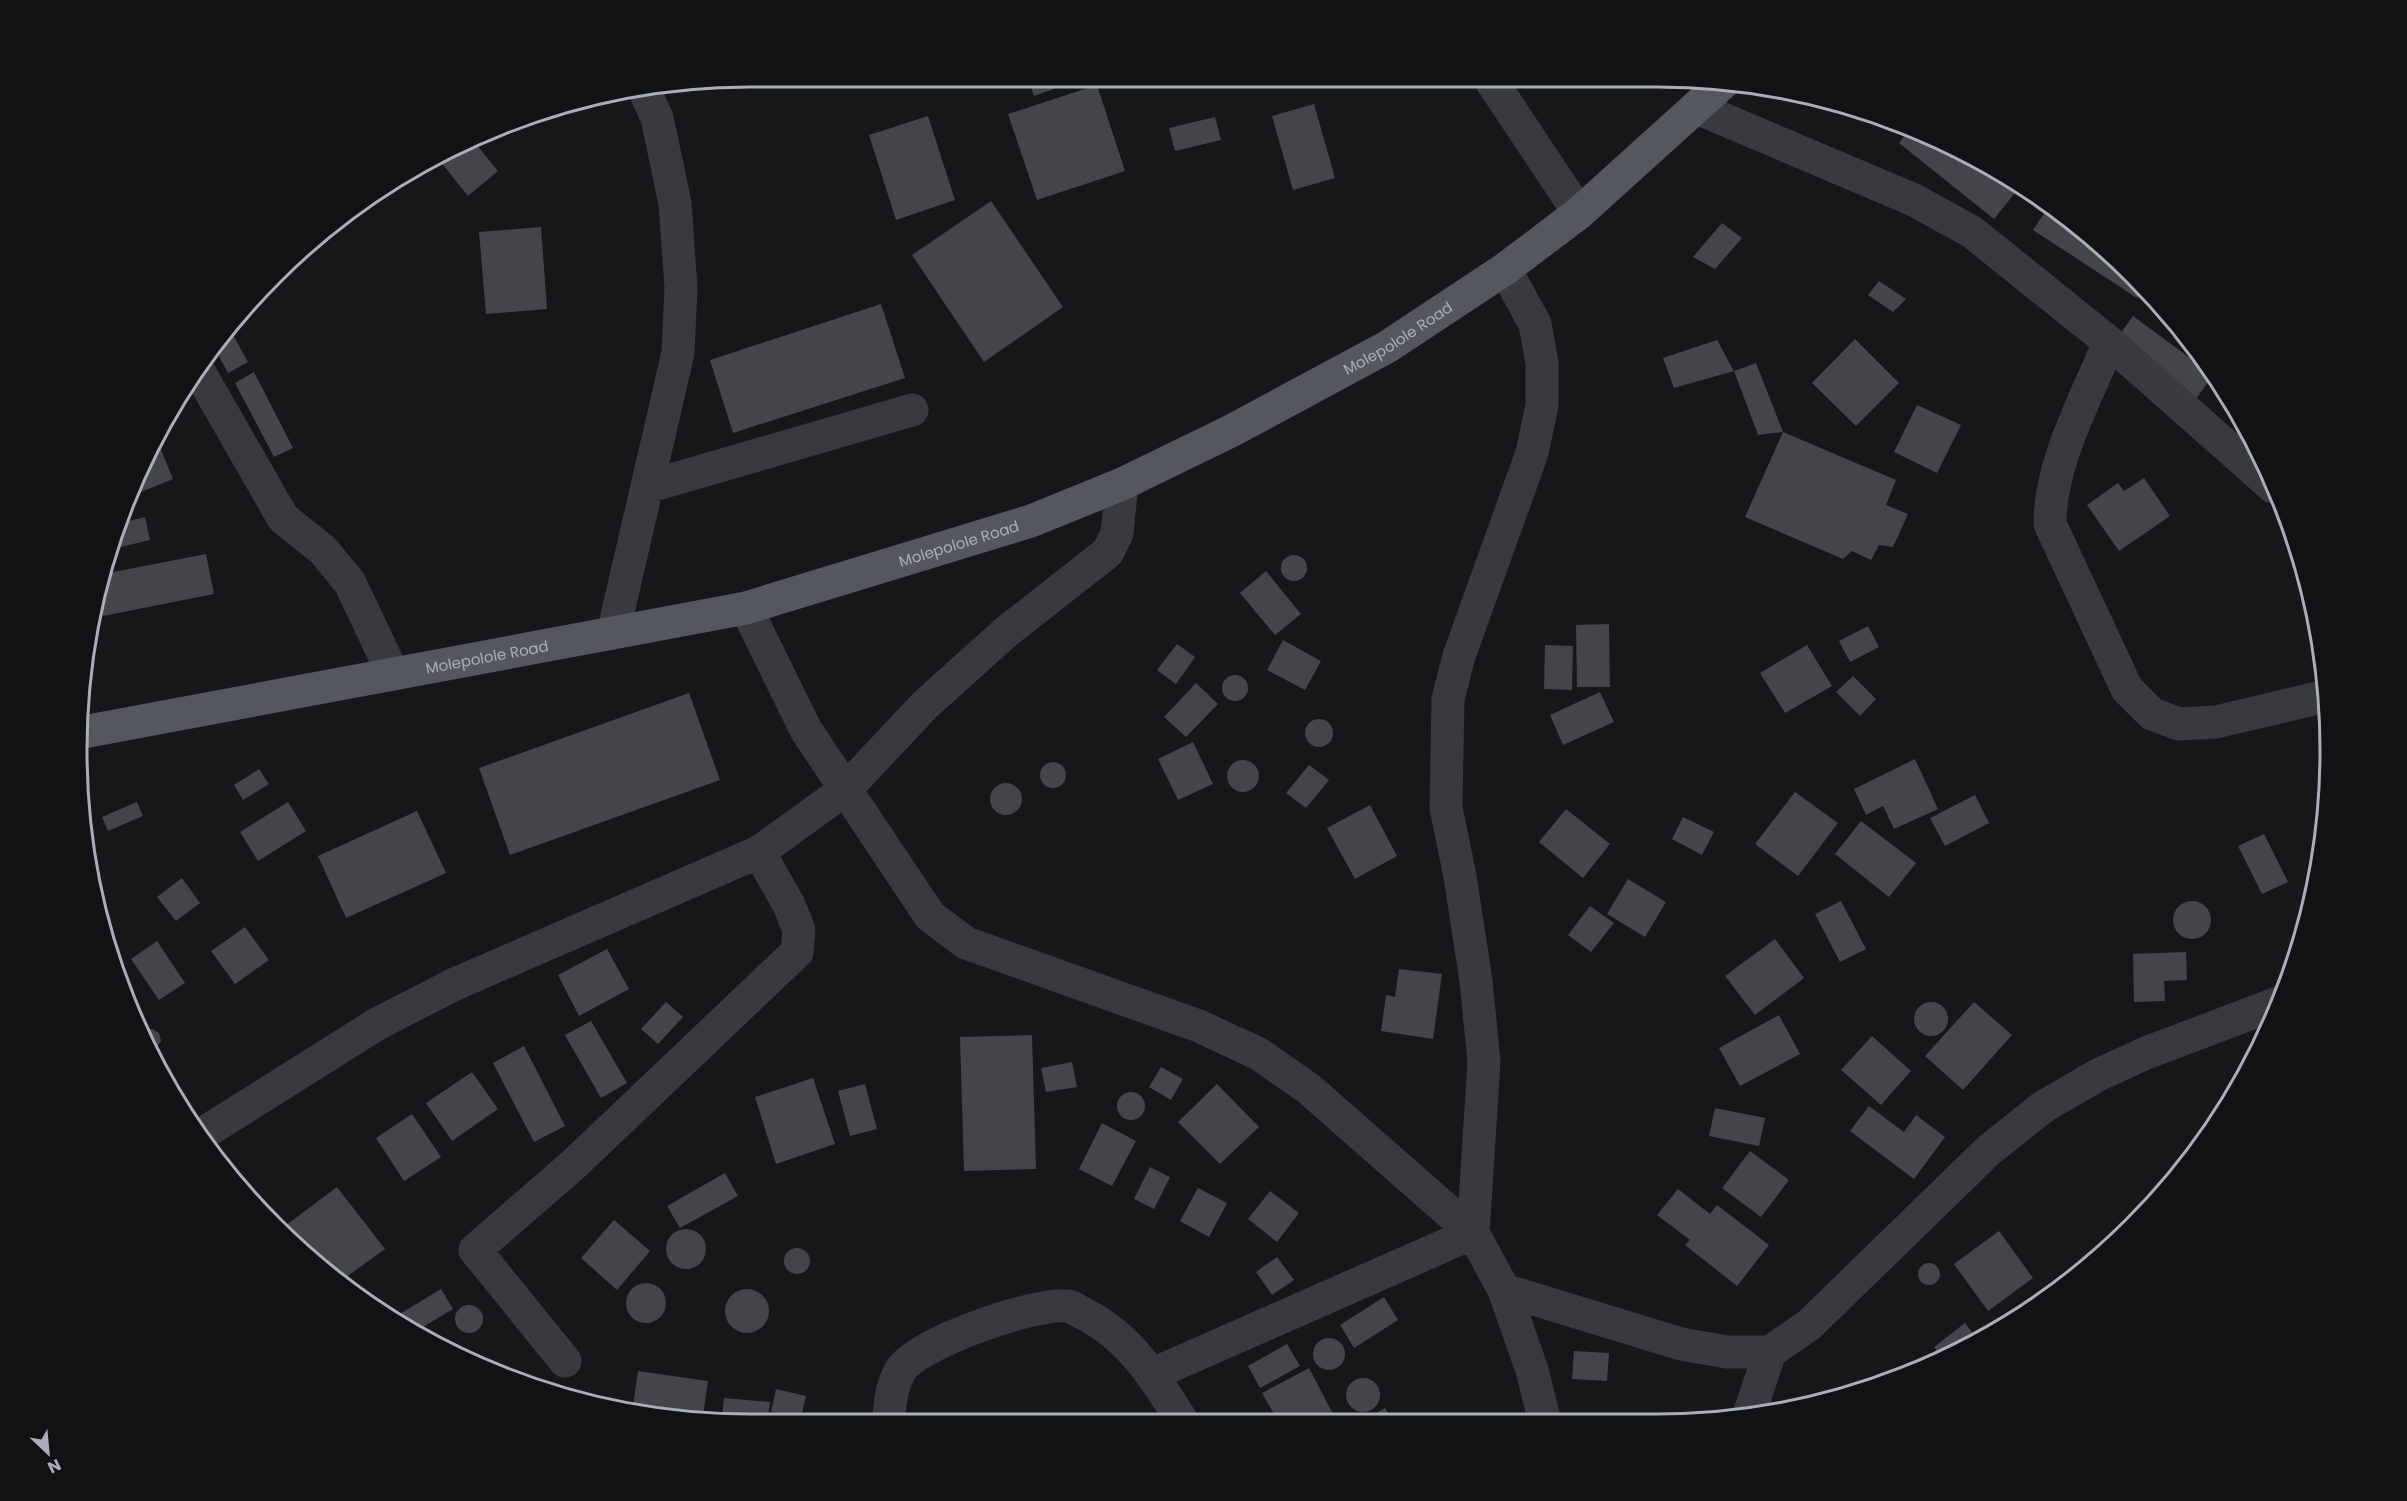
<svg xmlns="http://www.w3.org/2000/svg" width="2407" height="1501" viewBox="0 0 2407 1501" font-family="Poppins,sans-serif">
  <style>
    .building { fill: #43454a }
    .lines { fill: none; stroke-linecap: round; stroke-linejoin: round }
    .minor { stroke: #383a3f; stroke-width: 33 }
    .major { stroke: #54575e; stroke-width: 33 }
    .labels { text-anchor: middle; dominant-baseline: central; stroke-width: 5; stroke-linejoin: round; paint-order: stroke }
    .street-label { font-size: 15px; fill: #a9afba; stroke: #121215 }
    .rim { fill: none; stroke: #a9afba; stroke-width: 3 }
  </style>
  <rect width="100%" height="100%" fill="#17171a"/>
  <!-- building -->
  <path class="building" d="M 1029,82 L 1061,82 L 1062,86 L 1034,96 Z
    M 1097,85 L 1125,171 L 1037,200 L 1008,114 Z
    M 1314,104 L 1335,178 L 1293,190 L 1272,116 Z
    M 928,116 L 955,200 L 896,220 L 869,135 Z
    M 1215,117 L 1221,140 L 1175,151 L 1169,128 Z
    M 1912,127 L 1914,128 L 2019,188 L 1994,219 L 1899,143 Z
    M 471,138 L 498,171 L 468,196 L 436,156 Z
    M 427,162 L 419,171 L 406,176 L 405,175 Z
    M 991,201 L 1063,307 L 984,362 L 912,255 Z
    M 2049,206 L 2067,216 L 2144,288 L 2137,298 L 2033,230 Z
    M 1722,223 L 1742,238 L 1715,269 L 1693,257 Z
    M 541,227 L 547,309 L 486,314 L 479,232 Z
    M 1879,281 L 1906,299 L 1893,312 L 1868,295 Z
    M 881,304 L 905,378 L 733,433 L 710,360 Z
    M 2133,316 L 2213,375 L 2186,413 L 2105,355 Z
    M 229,328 L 248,362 L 228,373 L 214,347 Z
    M 1855,339 L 1899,383 L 1856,426 L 1812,383 Z
    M 1717,340 L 1734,371 L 1674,388 L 1663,358 Z
    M 1756,363 L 1783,432 L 1758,435 L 1734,371 Z
    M 254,372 L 293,448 L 274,457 L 235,383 Z
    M 1917,405 L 1961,425 L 1937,473 L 1894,452 Z
    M 1783,432 L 1896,480 L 1886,505 L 1908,514 L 1893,547 L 1879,545 L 1871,560 L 1852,551 L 1843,559 L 1745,517 Z
    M 158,442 L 173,479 L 131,496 Z
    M 2144,478 L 2170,516 L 2119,551 L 2087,505 L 2118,483 L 2124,491 Z
    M 145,517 L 150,540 L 108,550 L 117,524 Z
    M 206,554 L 214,594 L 103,616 L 98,593 L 103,574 Z
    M1281 568a13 13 0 1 1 26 0a13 13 0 1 1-26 0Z
    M 1266,571 L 1301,614 L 1275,635 L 1240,593 Z
    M 1609,624 L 1610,687 L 1577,687 L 1576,625 Z
    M 1868,626 L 1879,647 L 1850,662 L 1839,641 Z
    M 1283,640 L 1321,661 L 1305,690 L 1267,670 Z
    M 1177,644 L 1195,657 L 1176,684 L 1157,670 Z
    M 1545,645 L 1573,646 L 1572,690 L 1544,689 Z
    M 1807,645 L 1832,686 L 1785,713 L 1760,673 Z
    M1222 688a13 13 0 1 1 26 0a13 13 0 1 1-26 0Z
    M 1853,676 L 1876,699 L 1860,716 L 1836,692 Z
    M 1196,683 L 1218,704 L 1186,737 L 1164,717 Z
    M 1600,692 L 1614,722 L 1563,745 L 1550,715 Z
    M 689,693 L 720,780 L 510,855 L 479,768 Z
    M1305 733a14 14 0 1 1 28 0a14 14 0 1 1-28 0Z
    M 1193,742 L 1213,784 L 1178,800 L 1158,759 Z
    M 1915,759 L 1938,809 L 1894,829 L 1883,806 L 1866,815 L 1854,789 Z
    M1227 776a16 16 0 1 1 32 0a16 16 0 1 1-32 0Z
    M1040 775a13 13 0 1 1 26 0a13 13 0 1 1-26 0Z
    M 1309,765 L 1329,780 L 1306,808 L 1286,793 Z
    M 259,769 L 269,784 L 243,800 L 234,785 Z
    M990 799a16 16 0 1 1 32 0a16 16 0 1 1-32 0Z
    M 1795,792 L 1838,823 L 1798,876 L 1755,844 Z
    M 1975,795 L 1989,823 L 1945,846 L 1930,818 Z
    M 137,802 L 143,816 L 108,831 L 102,817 Z
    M 288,802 L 306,831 L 258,861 L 240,832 Z
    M 1370,805 L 1397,856 L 1355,879 L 1327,828 Z
    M 1566,809 L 1610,844 L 1583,878 L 1539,842 Z
    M 417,811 L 446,873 L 346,918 L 318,856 Z
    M 1683,817 L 1714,832 L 1702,855 L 1672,839 Z
    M 1861,821 L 1916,863 L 1889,897 L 1835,854 Z
    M 2264,834 L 2288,882 L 2262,894 L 2238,846 Z
    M 182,878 L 200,903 L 176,921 L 157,897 Z
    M 1628,879 L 1666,902 L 1645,937 L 1607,914 Z
    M2173 920a19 19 0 1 1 38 0a19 19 0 1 1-38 0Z
    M 1841,901 L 1866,949 L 1840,962 L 1815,914 Z
    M 1590,906 L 1614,923 L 1591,952 L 1568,935 Z
    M 245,927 L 269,960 L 235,984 L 211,951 Z
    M 1775,939 L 1804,978 L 1755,1015 L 1725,976 Z
    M 157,941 L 185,983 L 159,1000 L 131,959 Z
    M 607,949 L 629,989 L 579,1016 L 558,975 Z
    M 2186,952 L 2187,980 L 2164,981 L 2165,1001 L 2134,1002 L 2133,954 Z
    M 1399,969 L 1442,974 L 1433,1039 L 1381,1031 L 1386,995 L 1395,997 Z
    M1914 1019a17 17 0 1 1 34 0a17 17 0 1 1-34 0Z
    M 666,1002 L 683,1017 L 658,1044 L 641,1029 Z
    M 1974,1002 L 2012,1035 L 1963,1090 L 1925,1056 Z
    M 1779,1015 L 1800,1054 L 1740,1086 L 1719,1048 Z
    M 591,1021 L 627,1083 L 601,1098 L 565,1035 Z
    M 152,1029 L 159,1033 L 161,1041 L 154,1051 L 143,1030 Z
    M 1032,1035 L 1036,1169 L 964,1171 L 960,1037 Z
    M 1872,1036 L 1911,1071 L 1881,1105 L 1841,1070 Z
    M 524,1046 L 565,1126 L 534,1142 L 493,1063 Z
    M 1072,1062 L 1077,1087 L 1046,1092 L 1041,1068 Z
    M 1161,1067 L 1183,1079 L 1171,1100 L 1149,1087 Z
    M 472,1072 L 498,1109 L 452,1141 L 426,1103 Z
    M 813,1078 L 835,1144 L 776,1164 L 755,1097 Z
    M 865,1084 L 877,1129 L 850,1136 L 838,1091 Z
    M 1217,1084 L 1259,1127 L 1220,1164 L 1178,1122 Z
    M1117 1106a14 14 0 1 1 28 0a14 14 0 1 1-28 0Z
    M 1869,1106 L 1904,1132 L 1916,1115 L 1945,1137 L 1914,1179 L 1850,1131 Z
    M 1715,1108 L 1765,1118 L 1759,1146 L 1709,1136 Z
    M 412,1114 L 441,1157 L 404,1181 L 376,1138 Z
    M 1102,1123 L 1136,1141 L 1112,1186 L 1079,1169 Z
    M 1750,1151 L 1789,1180 L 1761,1217 L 1722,1188 Z
    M 1150,1167 L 1170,1177 L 1154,1209 L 1134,1199 Z
    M 725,1173 L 738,1196 L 680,1228 L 667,1206 Z
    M 337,1187 L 385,1249 L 338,1283 L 309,1258 L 285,1226 Z
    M 1198,1188 L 1227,1203 L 1209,1237 L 1180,1221 Z
    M 1678,1189 L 1710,1214 L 1717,1205 L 1769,1245 L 1737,1286 L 1685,1245 L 1690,1240 L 1657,1215 Z
    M 1270,1191 L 1299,1213 L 1277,1242 L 1248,1219 Z
    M 614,1220 L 650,1251 L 617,1290 L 581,1258 Z
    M666 1249a20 20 0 1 1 40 0a20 20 0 1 1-40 0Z
    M 1999,1231 L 2033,1278 L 1988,1311 L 1954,1264 Z
    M784 1261a13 13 0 1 1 26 0a13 13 0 1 1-26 0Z
    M 1277,1257 L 1294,1280 L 1272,1295 L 1256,1272 Z
    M1918 1274a11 11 0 1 1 22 0a11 11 0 1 1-22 0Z
    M626 1303a20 20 0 1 1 40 0a20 20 0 1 1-40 0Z
    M725 1311a22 22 0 1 1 44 0a22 22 0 1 1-44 0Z
    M 441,1289 L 453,1309 L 418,1330 L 401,1320 L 398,1315 Z
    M 1384,1297 L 1398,1320 L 1354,1348 L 1340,1325 Z
    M455 1319a14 14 0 1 1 28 0a14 14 0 1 1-28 0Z
    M 1965,1323 L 1978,1340 L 1941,1356 L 1934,1347 Z
    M1313 1354a16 16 0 1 1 32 0a16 16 0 1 1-32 0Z
    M 1287,1344 L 1300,1366 L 1260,1388 L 1248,1366 Z
    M 1574,1351 L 1609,1353 L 1607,1381 L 1572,1379 Z
    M 498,1363 L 506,1377 L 486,1369 Z
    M 1309,1368 L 1333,1414 L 1320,1421 L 1278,1421 L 1262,1393 Z
    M 638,1371 L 708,1381 L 703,1415 L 633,1405 Z
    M1346 1395a17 17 0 1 1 34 0a17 17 0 1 1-34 0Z
    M 776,1389 L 806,1396 L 801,1417 L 771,1412 Z
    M 724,1398 L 770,1402 L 768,1419 L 722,1419 Z
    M 1385,1408 L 1393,1422 L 1361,1422 Z
    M 1668,1417 L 1685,1422 L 1685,1423 L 1666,1423 Z"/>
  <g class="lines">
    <!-- minor -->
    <path class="minor" d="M 1492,82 L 1579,213
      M 1697,108 L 1914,200 L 1972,232 L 2109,342 L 2273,487
      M 1505,269 L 1535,324 L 1542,363 L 1542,405 L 1532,453 L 1459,656 L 1448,699 L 1446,808 L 1460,876 L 1476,981 L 1484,1062 L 1473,1233 L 1504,1290 L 1532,1370 L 1545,1422
      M 2109,342 C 2086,400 2050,461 2050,524 L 2127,689 L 2152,714 L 2179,724 L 2216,722 L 2326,696
      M 197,368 L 283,518 L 323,550 L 350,583 L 393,674
      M 647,487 L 912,410
      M 746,608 L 806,730 L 930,916 L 966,943 L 1199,1026 L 1259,1054 L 1309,1089 L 1473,1233 L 1153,1374
      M 613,633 L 678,353 L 681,288 L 675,203 L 657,118 L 643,87
      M 199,1136 L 377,1024 L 455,984 L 759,852 L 846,789 L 925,705 L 1006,632 L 1108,552 L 1117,533 L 1122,484
      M 1504,1290 L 1681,1344 L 1727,1352 L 1770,1352
      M 565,1361 L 475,1250 L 573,1165 L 797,952 L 799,930 L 789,905 L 759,852
      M 1749,1415 L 1770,1352 L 1809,1325 L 1989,1150 L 2043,1107 L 2098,1075 L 2146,1053 L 2278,1003
      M 890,1420 C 888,1406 893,1384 900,1371 C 916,1343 1036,1302 1068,1306 C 1073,1307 1080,1312 1084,1314 C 1129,1336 1156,1379 1182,1421"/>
    <!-- major -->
    <path class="major" id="s1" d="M 78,733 L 746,608 L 1031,521 L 1122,484 L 1231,431 L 1387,347 L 1505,269 L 1579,213 L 1724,82"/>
  </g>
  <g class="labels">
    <!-- street labels -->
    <g class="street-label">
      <text stroke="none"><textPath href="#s1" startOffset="1388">Molepolole Road</textPath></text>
      <text stroke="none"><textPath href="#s1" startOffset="902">Molepolole Road</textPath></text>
      <text stroke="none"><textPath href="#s1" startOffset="416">Molepolole Road</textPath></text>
    </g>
  </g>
  <!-- crop -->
  <path d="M0 0H2407V1501H0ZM750 87H1657A663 663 0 0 1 2320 750V751A663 663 0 0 1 1657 1414H750A663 663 0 0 1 87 751V750A663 663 0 0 1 750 87Z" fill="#121215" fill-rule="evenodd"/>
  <path class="rim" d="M750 87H1657A663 663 0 0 1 2320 750V751A663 663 0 0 1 1657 1414H750A663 663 0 0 1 87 751V750A663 663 0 0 1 750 87Z"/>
  <!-- north arrow -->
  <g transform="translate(48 1453) rotate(154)" stroke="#121215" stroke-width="4.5" paint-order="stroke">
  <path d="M0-4.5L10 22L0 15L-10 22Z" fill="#a9afba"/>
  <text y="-9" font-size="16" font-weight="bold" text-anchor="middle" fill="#a9afba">N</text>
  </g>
</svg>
